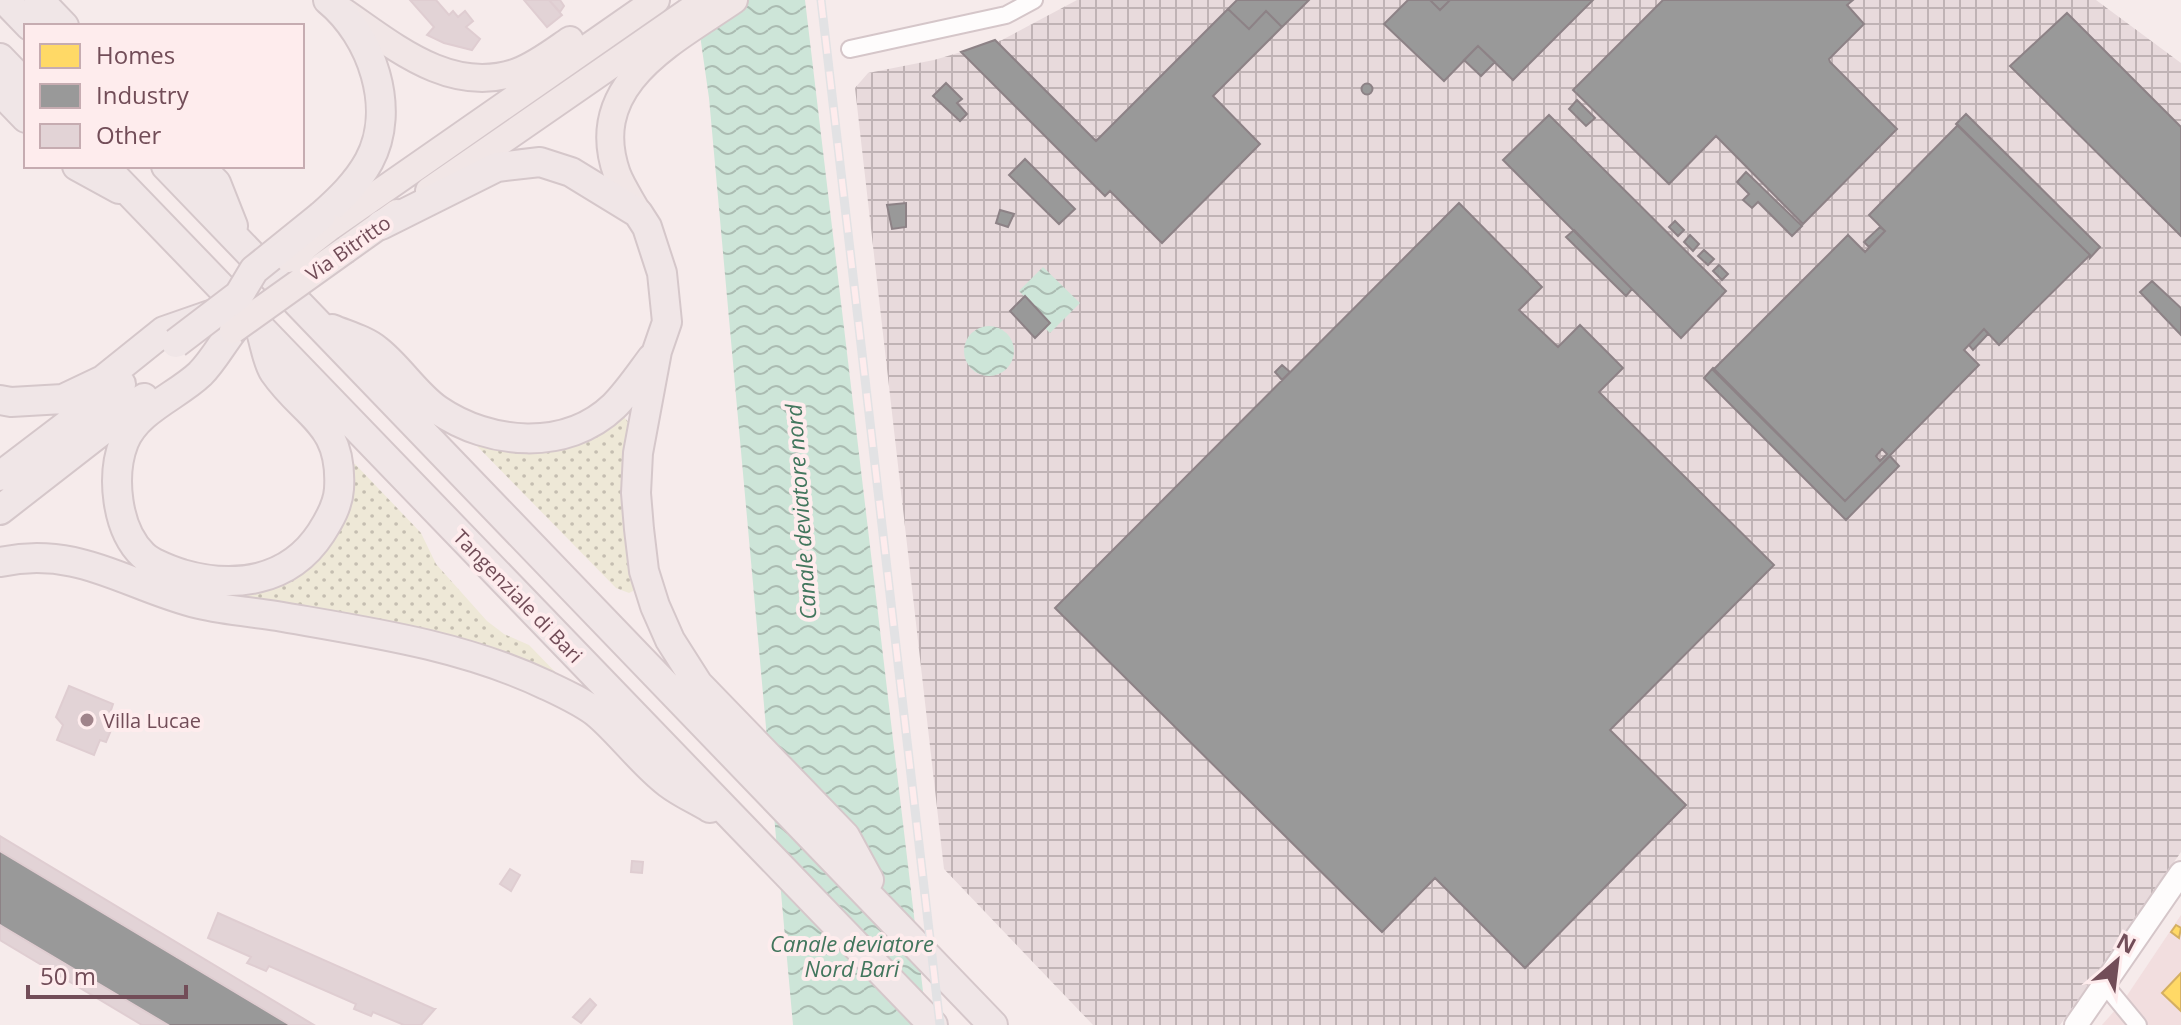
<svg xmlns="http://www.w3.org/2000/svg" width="2181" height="1025" viewBox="0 0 2181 1025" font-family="'Open Sans',sans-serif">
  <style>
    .residential { fill: #f2dedf }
    .industrial { fill: url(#industrial-grid) }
    .grass { fill: url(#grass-dots) }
    .water { fill: url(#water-waves) }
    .homes { fill: #ffd966; stroke: #d5af62; stroke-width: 2 }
    .industry { fill: #999; stroke: #8d8286; stroke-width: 2; fill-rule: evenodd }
    .building { fill: #e2d3d6; stroke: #dfcdd1; stroke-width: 2 }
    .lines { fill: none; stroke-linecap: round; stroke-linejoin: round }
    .minor-casing { stroke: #d5c6c9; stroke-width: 20 }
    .tertiary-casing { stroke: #d5c6c9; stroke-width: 26 }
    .primary-casing { stroke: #d5c7ca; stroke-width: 30 }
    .trunk-casing { stroke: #d5c7ca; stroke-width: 32 }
    .minor { stroke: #fefcfc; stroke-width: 16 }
    .tertiary { stroke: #fefcfc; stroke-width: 22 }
    .primary { stroke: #f1e6e6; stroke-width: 26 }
    .trunk { stroke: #f0e6e7; stroke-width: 28 }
    .rail-casing { stroke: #e2e2e4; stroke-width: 9 }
    .rail { stroke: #feeced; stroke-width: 6; stroke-dasharray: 18; stroke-linecap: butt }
    .primary-bridge-casing { stroke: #d5c7ca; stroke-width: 30; stroke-linecap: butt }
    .trunk-bridge-casing { stroke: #d5c7ca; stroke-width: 32; stroke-linecap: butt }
    .primary-bridge { stroke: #f1e6e6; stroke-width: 26 }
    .trunk-bridge { stroke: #f0e6e7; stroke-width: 28 }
    .poi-dot { fill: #a0848b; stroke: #feeced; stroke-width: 3 }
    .labels { text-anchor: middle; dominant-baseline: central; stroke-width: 8; stroke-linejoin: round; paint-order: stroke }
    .street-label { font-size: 20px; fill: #724d58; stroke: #feeced }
    .poi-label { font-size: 20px; fill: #724d58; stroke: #feeced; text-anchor: start }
    .water-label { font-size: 22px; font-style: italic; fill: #42765d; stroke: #feeced }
  </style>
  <defs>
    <pattern id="industrial-grid" width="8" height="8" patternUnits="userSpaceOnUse" patternTransform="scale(2)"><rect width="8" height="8" fill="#e8dadc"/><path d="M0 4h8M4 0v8" fill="none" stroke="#c0b3b5"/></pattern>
    <pattern id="grass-dots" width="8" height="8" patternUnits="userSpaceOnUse" patternTransform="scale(2)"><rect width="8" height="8" fill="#eee8d7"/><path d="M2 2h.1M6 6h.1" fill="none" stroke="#c5beb1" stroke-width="1.8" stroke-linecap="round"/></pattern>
    <pattern id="water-waves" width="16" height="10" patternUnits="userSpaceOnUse" patternTransform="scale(2)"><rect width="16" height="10" fill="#cde5d8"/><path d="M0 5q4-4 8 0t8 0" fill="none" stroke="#abbcb2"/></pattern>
  </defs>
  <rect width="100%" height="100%" fill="#f6ebeb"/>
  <!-- residential -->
  <path class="residential" d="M 2181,915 L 2181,1025 L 2102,1025 L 2124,1000 Z"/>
  <!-- industrial -->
  <path class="industrial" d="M 1077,0 L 2096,0 L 2181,63 L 2181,852 L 2060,1025 L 1093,1025 L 944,869 L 855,88 L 868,73 L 934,60 L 1002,40 Z"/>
  <!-- grass -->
  <path class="grass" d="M 624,417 L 630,424 L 636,584 L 633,591 L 629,593 L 616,588 L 476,445 Z
    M 355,464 L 421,533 L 436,564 L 487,621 L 504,634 L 529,645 L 561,678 L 229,596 L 250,591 L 353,487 L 353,465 Z"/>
  <!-- water -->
  <path class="water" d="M 695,0 L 805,0 L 927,1025 L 793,1025 L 709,98 Z
    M 1043,267 L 1080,303 L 1050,333 L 1045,328 L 1050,323 L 1019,291 Z
    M964 351a25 25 0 1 1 50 0a25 25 0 1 1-50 0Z"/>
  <!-- homes -->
  <path class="homes" d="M 2176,925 L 2181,928 L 2179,938 L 2171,932 Z
    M 2181,973 L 2181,1011 L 2162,993 Z"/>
  <!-- industry -->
  <path class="industry" d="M 1237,0 L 1309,0 L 1282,27 L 1266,11 L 1249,29 L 1228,9 Z
    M 1408,0 L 1430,0 L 1440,10 L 1450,0 L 1593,0 L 1513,80 L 1478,46 L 1444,81 L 1384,24 Z
    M 1430,0 L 1450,0 L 1440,10 Z
    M 1663,0 L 1853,0 L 1847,5 L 1864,24 L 1829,59 L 1830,62 L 1897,129 L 1803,224 L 1716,136 L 1669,184 L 1573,90 Z
    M 1228,9 L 1249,29 L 1266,11 L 1282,27 L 1213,96 L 1260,144 L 1162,243 L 1110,191 L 1105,196 L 961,52 L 995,40 L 1096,141 Z
    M 2067,13 L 2181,127 L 2181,236 L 2010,66 Z
    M 1478,46 L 1495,62 L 1481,76 L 1464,60 Z
    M 946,83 L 962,99 L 957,103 L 967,114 L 960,121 L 933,96 Z
    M1361.5 89a5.5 5.5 0 1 1 11 0a5.5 5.5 0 1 1-11 0Z
    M 1577,100 L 1595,118 L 1586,126 L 1569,109 Z
    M 1966,114 L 2100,247 L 2090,258 L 2090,255 L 1958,126 L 1956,124 Z
    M 1549,115 L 1726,291 L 1681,338 L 1503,160 Z
    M 1958,125 L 2090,255 L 1999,345 L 1984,329 L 1964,350 L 1979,365 L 1845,501 L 1713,370 L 1848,235 L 1865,252 L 1885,231 L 1869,215 ZM 1882,449 L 1887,454 L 1880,461 L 1876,456 Z
    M 1025,159 L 1075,209 L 1059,224 L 1009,175 Z
    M 1746,172 L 1802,226 L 1792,236 L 1758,202 L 1752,208 L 1743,200 L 1749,194 L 1737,182 Z
    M 906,203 L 906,227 L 892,229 L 887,205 Z
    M 1459,203 L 1542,287 L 1519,310 L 1558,347 L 1580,325 L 1623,368 L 1599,392 L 1774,565 L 1610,730 L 1686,805 L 1525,968 L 1435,878 L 1382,932 L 1055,608 Z
    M 1000,210 L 1014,214 L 1008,227 L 996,223 Z
    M 1675,221 L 1684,230 L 1678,236 L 1669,227 Z
    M 1880,227 L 1885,231 L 1869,247 L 1864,242 Z
    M 1574,230 L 1632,289 L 1626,296 L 1566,237 Z
    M 1690,235 L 1699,244 L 1693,251 L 1684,242 Z
    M 1704,250 L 1714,259 L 1708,265 L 1698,256 Z
    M 1719,265 L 1728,274 L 1722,280 L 1713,271 Z
    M 2152,281 L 2181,308 L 2181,335 L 2140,292 Z
    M 1025,296 L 1050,323 L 1035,338 L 1010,311 Z
    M 1984,329 L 1988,334 L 1973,350 L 1969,345 Z
    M 1282,365 L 1290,372 L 1282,380 L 1275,372 Z
    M 1713,368 L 1845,501 L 1890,456 L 1899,466 L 1846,520 L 1704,378 Z
    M 0,851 L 290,1025 L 168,1025 L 0,925 Z"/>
  <!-- building -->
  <path class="building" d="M 410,0 L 436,0 L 449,15 L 453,11 L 458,17 L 465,11 L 473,21 L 466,27 L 480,39 L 472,50 L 444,43 L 427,35 L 434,27 Z
    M 524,0 L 549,0 L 562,15 L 547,27 Z
    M 549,0 L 560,0 L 564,6 L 560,12 Z
    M 69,686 L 113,704 L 110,713 L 117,716 L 106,742 L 100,740 L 94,755 L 57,740 L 63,725 L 56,717 Z
    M 0,836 L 314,1025 L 290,1025 L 0,851 Z
    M 632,861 L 643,862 L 642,873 L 631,872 Z
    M 510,869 L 520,875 L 511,891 L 500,884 Z
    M 218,913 L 434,1009 L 435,1009 L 421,1025 L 404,1025 L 373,1012 L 371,1016 L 354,1009 L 356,1004 L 269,966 L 266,971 L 247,963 L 251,957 L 208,938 Z
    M 0,925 L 168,1025 L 142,1025 L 0,940 Z
    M 590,999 L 596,1005 L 581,1023 L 573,1017 Z"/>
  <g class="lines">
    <defs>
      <path id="minor" d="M 850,49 L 1006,15 L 1034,0
        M 2105,985 L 2138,1025"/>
      <path id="tertiary" d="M 2076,1025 L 2181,873"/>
      <path id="primary" d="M 344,12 C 395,47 451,95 517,72 C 536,65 554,51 570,40
        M 429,191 L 705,0
        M 638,213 C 631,200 622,187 617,174 C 585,84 673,42 734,0
        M 330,227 L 656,0
        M 345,250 L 397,213"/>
      <path id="trunk" d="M 5,0 L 30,26
        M 39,0 L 64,26
        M 0,58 L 26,85
        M 0,91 L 26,118
        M 77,166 L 119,189
        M 104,166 L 933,1025
        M 166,166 L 993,1025
        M 199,166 L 216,183 L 233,226
        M 321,216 C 339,200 357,183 369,161 C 397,109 372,36 328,0
        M 381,225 L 497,167 L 540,162 L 571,172 L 638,213 L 647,227 L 662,273 L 667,322 L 657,351 L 638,453 L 636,493 L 639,529 L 644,571 L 655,606 L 670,640 L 698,684 L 845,836 L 869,880
        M 332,329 C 346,335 365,340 377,350 C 399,367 415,394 438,410 C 489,445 566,452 614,406 C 628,392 640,374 652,358
        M 233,330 C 222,344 213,361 200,374 C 177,396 137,410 124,442 C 111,475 116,529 143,555 C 152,564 170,570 182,574 C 234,589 289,582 321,533 C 330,519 338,505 339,489 C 343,422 305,417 274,372 C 267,361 265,344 261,332
        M 0,400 L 11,402 L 63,399 L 103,380 L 164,331 L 210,315
        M 0,476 L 121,384
        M 0,510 L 144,398
        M 0,562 C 80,545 128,587 199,604 C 224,610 251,612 277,616 C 368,632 462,645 546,685 C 563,693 585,703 599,715 C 623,736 643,764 668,783 C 681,793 697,800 710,808"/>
    </defs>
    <!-- minor casing -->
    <use href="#minor" class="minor-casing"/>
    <!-- tertiary casing -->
    <use href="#tertiary" class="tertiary-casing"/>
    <!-- primary casing -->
    <use href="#primary" class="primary-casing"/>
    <!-- trunk casing -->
    <use href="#trunk" class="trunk-casing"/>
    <!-- minor -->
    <use href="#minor" class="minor"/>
    <!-- tertiary -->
    <use href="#tertiary" class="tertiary"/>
    <!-- primary -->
    <use href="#primary" class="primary"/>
    <!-- trunk -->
    <use href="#trunk" class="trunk"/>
    <defs>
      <path id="rail" d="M 821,0 L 940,1025"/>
    </defs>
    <!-- rail casing -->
    <use href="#rail" class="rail-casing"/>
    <!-- rail -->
    <use href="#rail" class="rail"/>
    <defs>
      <path id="primary-bridge" d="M 289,259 L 330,227
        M 233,330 L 345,250"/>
      <path id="trunk-bridge" d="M 176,343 L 239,295 L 254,270 L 321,216"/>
    </defs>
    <!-- primary-bridge casing -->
    <use href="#primary-bridge" class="primary-bridge-casing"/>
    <!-- trunk-bridge casing -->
    <use href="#trunk-bridge" class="trunk-bridge-casing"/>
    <!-- primary-bridge -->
    <use href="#primary-bridge" class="primary-bridge"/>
    <!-- trunk-bridge -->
    <use href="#trunk-bridge" class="trunk-bridge"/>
  </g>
  <!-- markers -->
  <circle class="poi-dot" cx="87" cy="720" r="8"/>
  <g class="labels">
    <!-- street labels -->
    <g class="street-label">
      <text transform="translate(348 248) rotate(-35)">Via Bitritto</text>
      <text transform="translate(518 596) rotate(46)">Tangenziale di Bari</text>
    </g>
    <!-- poi labels -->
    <g class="poi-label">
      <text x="103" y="720">Villa Lucae</text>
    </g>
    <!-- water labels -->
    <g class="water-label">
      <text transform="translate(800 512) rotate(-94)">Canale deviatore nord</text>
      <text x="852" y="943">Canale deviatore<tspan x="852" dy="25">Nord Bari</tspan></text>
    </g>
  </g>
  <!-- legend -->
  <rect x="24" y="24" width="280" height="144" fill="#feeced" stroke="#c6acb1" stroke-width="2"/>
  <rect x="40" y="44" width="40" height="24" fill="#ffd966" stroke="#c6acb1" stroke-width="2"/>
  <text x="96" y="64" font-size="24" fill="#724d58">Homes</text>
  <rect x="40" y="84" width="40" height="24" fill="#999999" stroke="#c6acb1" stroke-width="2"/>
  <text x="96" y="104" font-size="24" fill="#724d58">Industry</text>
  <rect x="40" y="124" width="40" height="24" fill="#e2d3d6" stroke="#c6acb1" stroke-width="2"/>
  <text x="96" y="144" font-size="24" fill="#724d58">Other</text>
  <!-- north arrow -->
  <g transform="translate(2117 961) rotate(28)" stroke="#feeced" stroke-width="6" paint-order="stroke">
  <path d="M0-6L14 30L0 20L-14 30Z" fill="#724d58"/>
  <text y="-12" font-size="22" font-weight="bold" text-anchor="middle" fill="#724d58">N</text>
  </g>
  <!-- scale -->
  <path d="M28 985v12h158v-12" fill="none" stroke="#724d58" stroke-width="4"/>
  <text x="40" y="985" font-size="24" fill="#724d58" stroke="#feeced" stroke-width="6" paint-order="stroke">50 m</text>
</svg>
